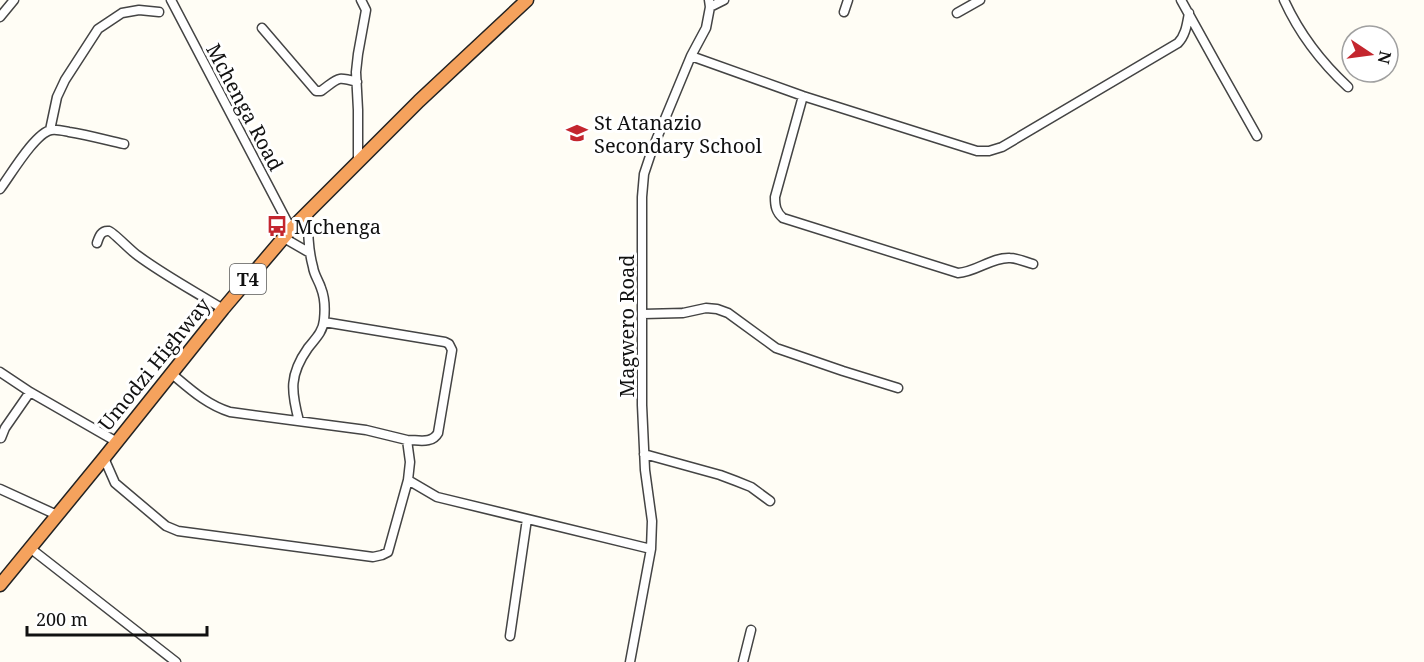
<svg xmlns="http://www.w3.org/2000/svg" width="1424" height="662" viewBox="0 0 1424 662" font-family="'Noto Serif',serif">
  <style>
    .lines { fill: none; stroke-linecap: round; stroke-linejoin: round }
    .minor-casing { stroke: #444; stroke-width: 11 }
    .highway-casing { stroke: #222; stroke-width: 15 }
    .minor { stroke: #fff; stroke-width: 8 }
    .highway { stroke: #f5a25d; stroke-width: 12 }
    .labels { text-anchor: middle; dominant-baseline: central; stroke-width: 6; stroke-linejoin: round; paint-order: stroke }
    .shield { fill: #fff; stroke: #585858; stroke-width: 1.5 }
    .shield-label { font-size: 18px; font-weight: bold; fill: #111 }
    .street-label { font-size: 20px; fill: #111; stroke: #fff }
    .poi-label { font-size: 20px; fill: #111; stroke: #fff; text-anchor: start }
  </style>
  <rect width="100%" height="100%" fill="#fffdf5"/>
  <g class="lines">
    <defs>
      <path id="minor" d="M 171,0 L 291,229
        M 1181,0 L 1217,65 L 1257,136
        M 1284,0 C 1299,33 1321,62 1348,87
        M 710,7 L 724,0
        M 844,12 L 848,0
        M 957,13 L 980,0
        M 0,17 L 14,0
        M 262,28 L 316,91 L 321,91 C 339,78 336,76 357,82
        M 691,56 L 803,96 L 977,151 L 989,151 L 1002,147 L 1178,43 C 1186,35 1187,23 1189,13
        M 803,96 L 775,197 C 775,206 776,212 783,218 L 958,273 C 976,272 992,257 1010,258 C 1017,258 1026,262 1033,264
        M 50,130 L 57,97 L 65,80 L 98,29 L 122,13 L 139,10 L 159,12
        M 358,161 L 358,110 L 356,72 L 358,54 L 366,10 L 361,0
        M 0,189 C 10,176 35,133 51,130 C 57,129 64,131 69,132 C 88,135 106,140 124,144
        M 284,238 L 310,253
        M 97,243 C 99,237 101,230 109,231 C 113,232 131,251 137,255 C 164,275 194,291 223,309
        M 643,314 L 683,313 L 706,308 L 717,309 L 728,313 L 776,348 L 843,371 L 898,388
        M 324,322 L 445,342 L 449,344 L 452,350 L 438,433 C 432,444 419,440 407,440
        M 0,372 L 30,392 L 117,442
        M 172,374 C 190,389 207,405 230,412 L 366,430 L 407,440 L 410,462 L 408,480 L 437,497 L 651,549
        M 299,421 C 291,391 289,375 308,348 C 315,339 323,332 324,320 C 325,311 325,298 321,288 C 319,281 314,275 313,267 C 308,249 308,231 308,212
        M 1,438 L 5,428 L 30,392
        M 644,454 L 720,475 L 736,481 L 751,487 L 770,501
        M 104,458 L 115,483 L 166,526 L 178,531 L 373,557 L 382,555 L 388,552 L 408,480
        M 0,489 L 57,515
        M 30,548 L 176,662
        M 510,636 L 527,519
        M 630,662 L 651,549 L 652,521 L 645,470 L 642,405 L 642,197 L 644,174 L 652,150 L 691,56 L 706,28 L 710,7 L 709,0
        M 743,662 L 751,630"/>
      <path id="highway" d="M 0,585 L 104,458 L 223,309 L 291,229 L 419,101 L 527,0"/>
    </defs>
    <!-- minor casing -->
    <use href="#minor" class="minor-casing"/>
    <!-- highway casing -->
    <use href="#highway" class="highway-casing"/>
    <!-- minor -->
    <use href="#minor" class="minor"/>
    <!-- highway -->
    <use href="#highway" class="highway"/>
  </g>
  <!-- icons -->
  <defs>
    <symbol id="school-bare" viewBox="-9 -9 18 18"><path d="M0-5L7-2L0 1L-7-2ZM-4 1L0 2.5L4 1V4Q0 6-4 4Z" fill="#c4262e" stroke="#fff" stroke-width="2.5" paint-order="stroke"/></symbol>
    <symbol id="bus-bare" viewBox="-9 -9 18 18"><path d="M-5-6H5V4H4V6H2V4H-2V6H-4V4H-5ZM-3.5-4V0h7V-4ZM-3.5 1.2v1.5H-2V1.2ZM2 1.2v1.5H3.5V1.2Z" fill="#c4262e" stroke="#fff" stroke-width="2.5" paint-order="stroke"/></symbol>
  </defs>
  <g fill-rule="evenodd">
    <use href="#school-bare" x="562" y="118" width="30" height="30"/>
    <use href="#bus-bare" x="262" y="211" width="30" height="30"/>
  </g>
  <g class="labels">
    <!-- shield labels -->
    <rect class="shield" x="230" y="264" width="36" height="30" rx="4.5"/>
    <g class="shield-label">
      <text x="248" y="279">T4</text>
    </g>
    <!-- street labels -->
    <g class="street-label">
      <text transform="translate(245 107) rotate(62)">Mchenga Road</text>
      <text transform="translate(626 326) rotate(-90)">Magwero Road</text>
      <text transform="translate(154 364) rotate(-51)">Umodzi Highway</text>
    </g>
    <!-- poi labels -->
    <g class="poi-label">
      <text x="594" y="122">St Atanazio<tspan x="594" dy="23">Secondary School</tspan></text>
      <text x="294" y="226">Mchenga</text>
    </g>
  </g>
  <!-- north arrow -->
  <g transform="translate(1370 54) rotate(103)"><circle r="28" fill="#ffffff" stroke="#a0a0a0" stroke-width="1.5"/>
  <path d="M0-4.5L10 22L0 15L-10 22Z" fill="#c4262e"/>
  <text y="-9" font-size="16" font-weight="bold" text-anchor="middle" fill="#111111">N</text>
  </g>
  <!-- scale -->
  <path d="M27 626v9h180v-9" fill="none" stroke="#111111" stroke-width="3"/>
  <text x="36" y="626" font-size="18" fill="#111111" stroke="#ffffff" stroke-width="4.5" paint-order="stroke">200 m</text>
</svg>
